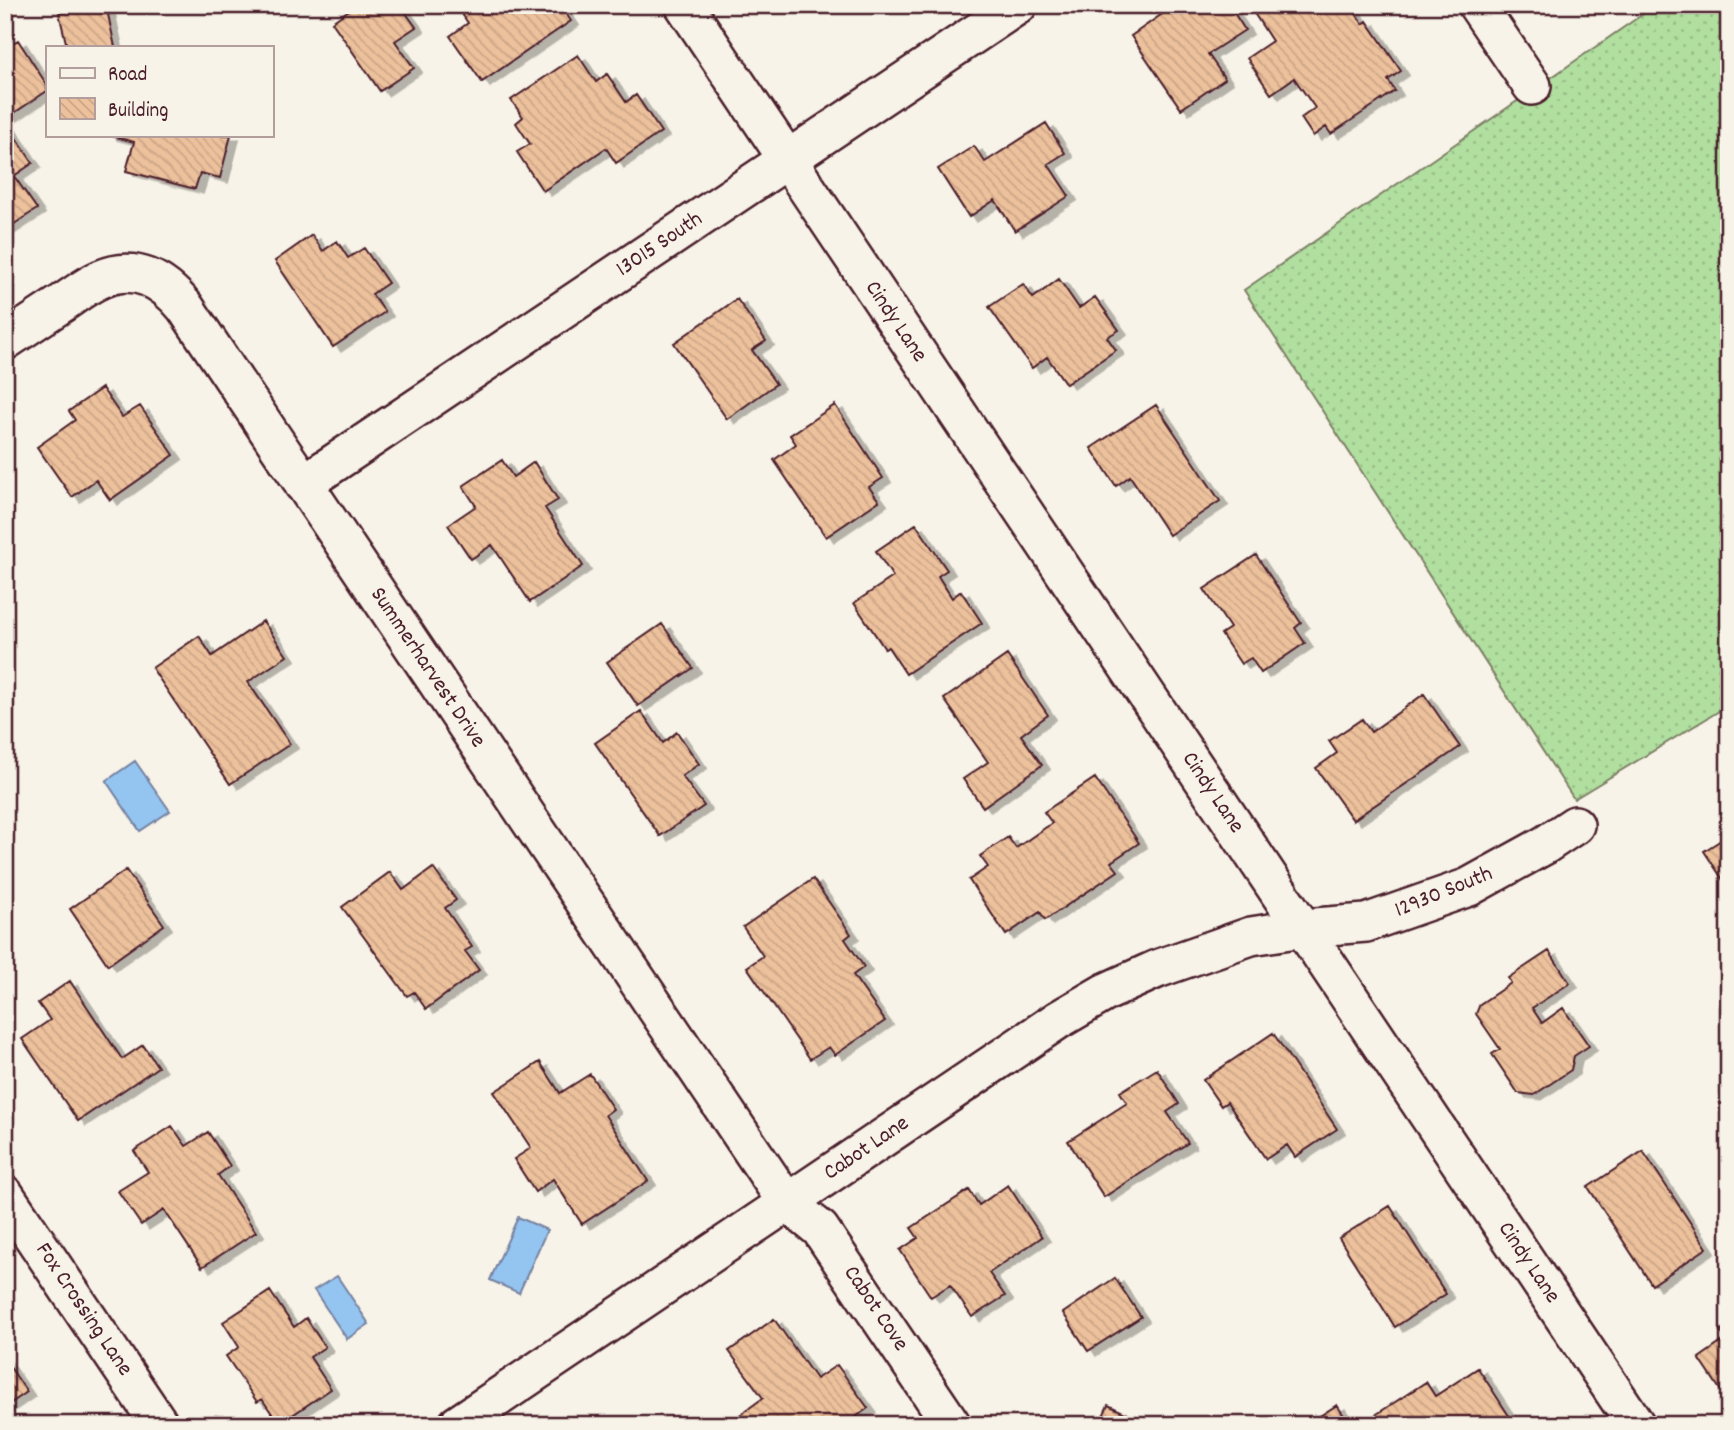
<svg xmlns="http://www.w3.org/2000/svg" width="1734" height="1430" viewBox="0 0 1734 1430" font-family="Dekko,sans-serif">
  <style>
    .grass { fill: url(#grass-dots); stroke: #7d7f65; stroke-width: 2 }
    .water { fill: #94c4f0; stroke: #7682a1; stroke-width: 2 }
    .building { fill: url(#building-back-hatch); stroke: #4a1f2b; stroke-width: 2; filter: url(#shadow) }
    .lines { fill: none; stroke-linecap: round; stroke-linejoin: round }
    .street-casing { stroke: #4a1f2b; stroke-width: 42 }
    .street { stroke: #f7f3e8; stroke-width: 37 }
    .labels { text-anchor: middle; dominant-baseline: central; stroke-width: 5; stroke-linejoin: round; paint-order: stroke }
    .street-label { font-size: 23px; fill: #4a1f2b; stroke: #f7f3e8 }
  </style>
  <defs>
    <pattern id="grass-dots" width="8" height="8" patternUnits="userSpaceOnUse" patternTransform="scale(1.75)"><rect width="8" height="8" fill="#b0df9f"/><path d="M2 2h.1M6 6h.1" fill="none" stroke="#99bf89" stroke-width="1.8" stroke-linecap="round"/></pattern>
    <pattern id="building-back-hatch" width="6" height="6" patternUnits="userSpaceOnUse" patternTransform="scale(1.75)"><rect width="6" height="6" fill="#ecc19c"/><path d="M-1 5l2 2M0 0l6 6M5-1l2 2" fill="none" stroke="#cca587"/></pattern>
    <filter id="shadow"><feDropShadow dx="8" dy="4.5" stdDeviation="0" flood-color="#0004"/></filter>
  </defs>
  <rect width="100%" height="100%" fill="#f7f3e8"/>
  <filter id="ink" filterUnits="userSpaceOnUse"><feTurbulence type="fractalNoise" baseFrequency=".0143" numOctaves="2"/><feDisplacementMap in="SourceGraphic" scale="14" xChannelSelector="R" yChannelSelector="G"/><feConvolveMatrix kernelMatrix="1 2 1 2 8 2 1 2 1" color-interpolation-filters="sRGB"/></filter>
  <g filter="url(#ink)">
    <!-- grass -->
    <path class="grass" d="M 1656,5 L 1729,5 L 1729,705 L 1574,799 L 1244,290 Z"/>
    <!-- water -->
    <path class="water" d="M 135,761 L 170,811 L 140,831 L 106,781 Z
      M 518,1217 L 547,1230 L 519,1293 L 490,1280 Z
      M 337,1276 L 369,1324 L 347,1339 L 314,1290 Z"/>
    <!-- building -->
    <path class="building" d="M 95,5 L 106,5 L 115,47 L 67,47 L 59,13 Z
      M 356,5 L 400,5 L 416,27 L 395,41 L 414,68 L 380,91 L 332,22 Z
      M 456,5 L 560,5 L 571,21 L 482,82 L 450,36 L 468,23 Z
      M 1175,5 L 1229,5 L 1245,30 L 1208,54 L 1225,79 L 1181,109 L 1131,36 Z
      M 1259,5 L 1313,5 L 1319,13 L 1331,5 L 1350,5 L 1363,24 L 1367,21 L 1401,71 L 1388,80 L 1395,91 L 1331,134 L 1326,127 L 1313,136 L 1301,118 L 1315,108 L 1294,78 L 1271,94 L 1247,58 L 1272,41 L 1252,10 Z
      M 18,40 L 47,85 L 47,91 L 8,117 L 5,112 L 5,48 Z
      M 578,55 L 596,82 L 607,74 L 626,102 L 636,95 L 661,132 L 616,163 L 606,148 L 543,191 L 517,152 L 530,144 L 516,123 L 523,117 L 511,100 Z
      M 1046,123 L 1065,153 L 1048,164 L 1069,196 L 1015,231 L 995,200 L 969,217 L 938,169 L 974,146 L 985,162 Z
      M 8,126 L 33,163 L 14,176 L 37,209 L 5,230 L 5,128 Z
      M 108,135 L 231,135 L 220,178 L 200,173 L 195,189 L 126,171 L 134,142 Z
      M 312,235 L 323,251 L 337,241 L 348,258 L 364,248 L 388,283 L 372,294 L 385,312 L 333,347 L 275,261 Z
      M 1059,279 L 1079,308 L 1095,297 L 1119,330 L 1107,337 L 1116,350 L 1066,384 L 1047,357 L 1032,368 L 989,307 L 1023,284 L 1033,298 Z
      M 737,299 L 766,341 L 752,350 L 776,384 L 727,419 L 674,343 Z
      M 102,388 L 122,417 L 140,406 L 174,455 L 110,500 L 96,480 L 72,497 L 37,447 L 75,420 L 69,411 Z
      M 835,405 L 883,478 L 869,487 L 879,501 L 826,537 L 774,460 L 796,444 L 790,435 Z
      M 1156,405 L 1220,501 L 1169,535 L 1130,476 L 1116,486 L 1091,448 Z
      M 502,460 L 513,477 L 534,462 L 558,500 L 545,508 L 583,566 L 530,602 L 492,545 L 471,559 L 448,525 L 476,506 L 463,486 Z
      M 916,524 L 947,570 L 938,576 L 952,598 L 961,591 L 982,623 L 906,674 L 888,647 L 885,649 L 854,603 L 893,577 L 876,551 Z
      M 1256,555 L 1301,623 L 1295,628 L 1305,643 L 1261,673 L 1251,658 L 1241,664 L 1221,634 L 1230,628 L 1204,589 Z
      M 263,621 L 287,656 L 248,682 L 290,744 L 230,784 L 152,668 L 199,636 L 212,656 Z
      M 662,624 L 693,668 L 638,706 L 607,662 Z
      M 1007,655 L 1048,715 L 1021,735 L 1042,765 L 983,807 L 963,779 L 988,762 L 944,699 Z
      M 1424,694 L 1460,747 L 1353,820 L 1316,768 L 1337,753 L 1329,741 L 1362,719 L 1371,732 Z
      M 641,711 L 663,743 L 677,732 L 699,764 L 682,776 L 704,806 L 660,836 L 595,743 Z
      M 1095,778 L 1139,843 L 1111,862 L 1118,871 L 1045,920 L 1040,912 L 1006,935 L 969,880 L 988,867 L 980,856 L 1008,837 L 1016,848 L 1052,823 L 1044,812 Z
      M 1729,835 L 1729,889 L 1704,851 Z
      M 433,868 L 456,900 L 445,908 L 472,947 L 465,951 L 479,970 L 426,1009 L 414,992 L 407,996 L 342,907 L 390,872 L 403,890 Z
      M 126,870 L 164,925 L 108,965 L 70,909 Z
      M 813,879 L 851,934 L 845,939 L 864,967 L 853,975 L 885,1021 L 835,1055 L 829,1047 L 810,1059 L 747,967 L 763,956 L 743,927 Z
      M 1549,951 L 1570,983 L 1532,1008 L 1542,1023 L 1563,1008 L 1589,1046 L 1574,1056 L 1571,1070 L 1534,1095 L 1518,1093 L 1492,1054 L 1500,1049 L 1476,1014 L 1480,1004 L 1511,983 L 1508,978 Z
      M 70,981 L 122,1059 L 143,1045 L 158,1067 L 78,1121 L 22,1039 L 50,1020 L 38,1003 Z
      M 1273,1033 L 1337,1129 L 1295,1157 L 1287,1145 L 1266,1159 L 1227,1102 L 1221,1106 L 1203,1080 Z
      M 540,1062 L 560,1093 L 590,1074 L 613,1109 L 605,1115 L 648,1181 L 582,1224 L 553,1179 L 535,1192 L 514,1159 L 531,1148 L 494,1092 Z
      M 1157,1069 L 1179,1104 L 1167,1112 L 1188,1143 L 1104,1197 L 1068,1141 L 1127,1103 L 1120,1092 Z
      M 172,1126 L 186,1146 L 208,1132 L 230,1166 L 218,1175 L 256,1232 L 202,1267 L 164,1210 L 141,1225 L 118,1191 L 148,1172 L 134,1151 Z
      M 1643,1151 L 1707,1248 L 1652,1285 L 1588,1187 Z
      M 1008,1185 L 1042,1237 L 989,1273 L 1005,1296 L 972,1317 L 950,1285 L 931,1297 L 900,1250 L 918,1238 L 911,1228 L 969,1190 L 979,1205 Z
      M 1390,1206 L 1446,1294 L 1395,1327 L 1339,1238 Z
      M 1115,1278 L 1141,1317 L 1088,1351 L 1063,1313 Z
      M 270,1291 L 294,1327 L 306,1318 L 325,1347 L 310,1357 L 331,1389 L 279,1424 L 262,1399 L 257,1402 L 226,1356 L 239,1347 L 223,1322 Z
      M 774,1319 L 816,1379 L 837,1365 L 868,1408 L 845,1425 L 726,1425 L 763,1398 L 729,1351 Z
      M 1729,1325 L 1729,1403 L 1699,1358 L 1726,1339 L 1720,1331 Z
      M 5,1360 L 27,1392 L 5,1407 Z
      M 1478,1368 L 1515,1425 L 1364,1425 L 1363,1423 L 1426,1382 L 1435,1396 Z
      M 1108,1405 L 1151,1425 L 1099,1425 Z
      M 1337,1405 L 1350,1425 L 1306,1425 Z"/>
    <g class="lines">
      <defs>
        <path id="street" d="M 684,5 L 1636,1425
          M 1477,5 L 1532,86
          M 5,341 C 25,328 44,315 64,302 C 76,294 87,285 101,279 C 135,264 163,280 185,307 L 787,1203 L 820,1229 L 952,1425
          M 303,484 L 1018,5
          M 5,1195 L 160,1425
          M 457,1425 L 1058,1020 L 1106,992 L 1157,969 L 1251,936 L 1303,928 L 1366,923 L 1469,887 L 1545,845 L 1575,825"/>
      </defs>
      <!-- street casing -->
      <use href="#street" class="street-casing"/>
      <!-- street -->
      <use href="#street" class="street"/>
    </g>
  </g>
  <g class="labels">
    <!-- street labels -->
    <g class="street-label">
      <text transform="translate(660 245) rotate(-34)">13015 South</text>
      <text transform="translate(895 322) rotate(56)">Cindy Lane</text>
      <text transform="translate(427 668) rotate(56)">Summerharvest Drive</text>
      <text transform="translate(1212 793) rotate(56)">Cindy Lane</text>
      <text transform="translate(1444 893) rotate(-22)">12930 South</text>
      <text transform="translate(867 1149) rotate(-34)">Cabot Lane</text>
      <text transform="translate(1528 1263) rotate(56)">Cindy Lane</text>
      <text transform="translate(875 1309) rotate(56)">Cabot Cove</text>
      <text transform="translate(83 1310) rotate(56)">Fox Crossing Lane</text>
    </g>
  </g>
  <!-- margin -->
  <rect width="1734" height="1430" fill="none" stroke="#f7f3e8" stroke-width="28"/>
  <rect x="14" y="14" width="1706" height="1402" fill="none" stroke="#4a1f2b" stroke-width="2.5" filter="url(#ink)"/>
  <!-- legend -->
  <rect x="46" y="46" width="228" height="91" fill="#f7f3e8" stroke="#b29e9c" stroke-width="2"/>
  <rect x="60" y="68" width="35" height="10" fill="#f7f3e8" stroke="#b29e9c" stroke-width="2"/>
  <text x="108" y="80" font-size="21" fill="#4a1f2b">Road</text>
  <rect x="60" y="98" width="35" height="21" fill="url(#building-back-hatch)" stroke="#b29e9c" stroke-width="2"/>
  <text x="108" y="116" font-size="21" fill="#4a1f2b">Building</text>
</svg>
